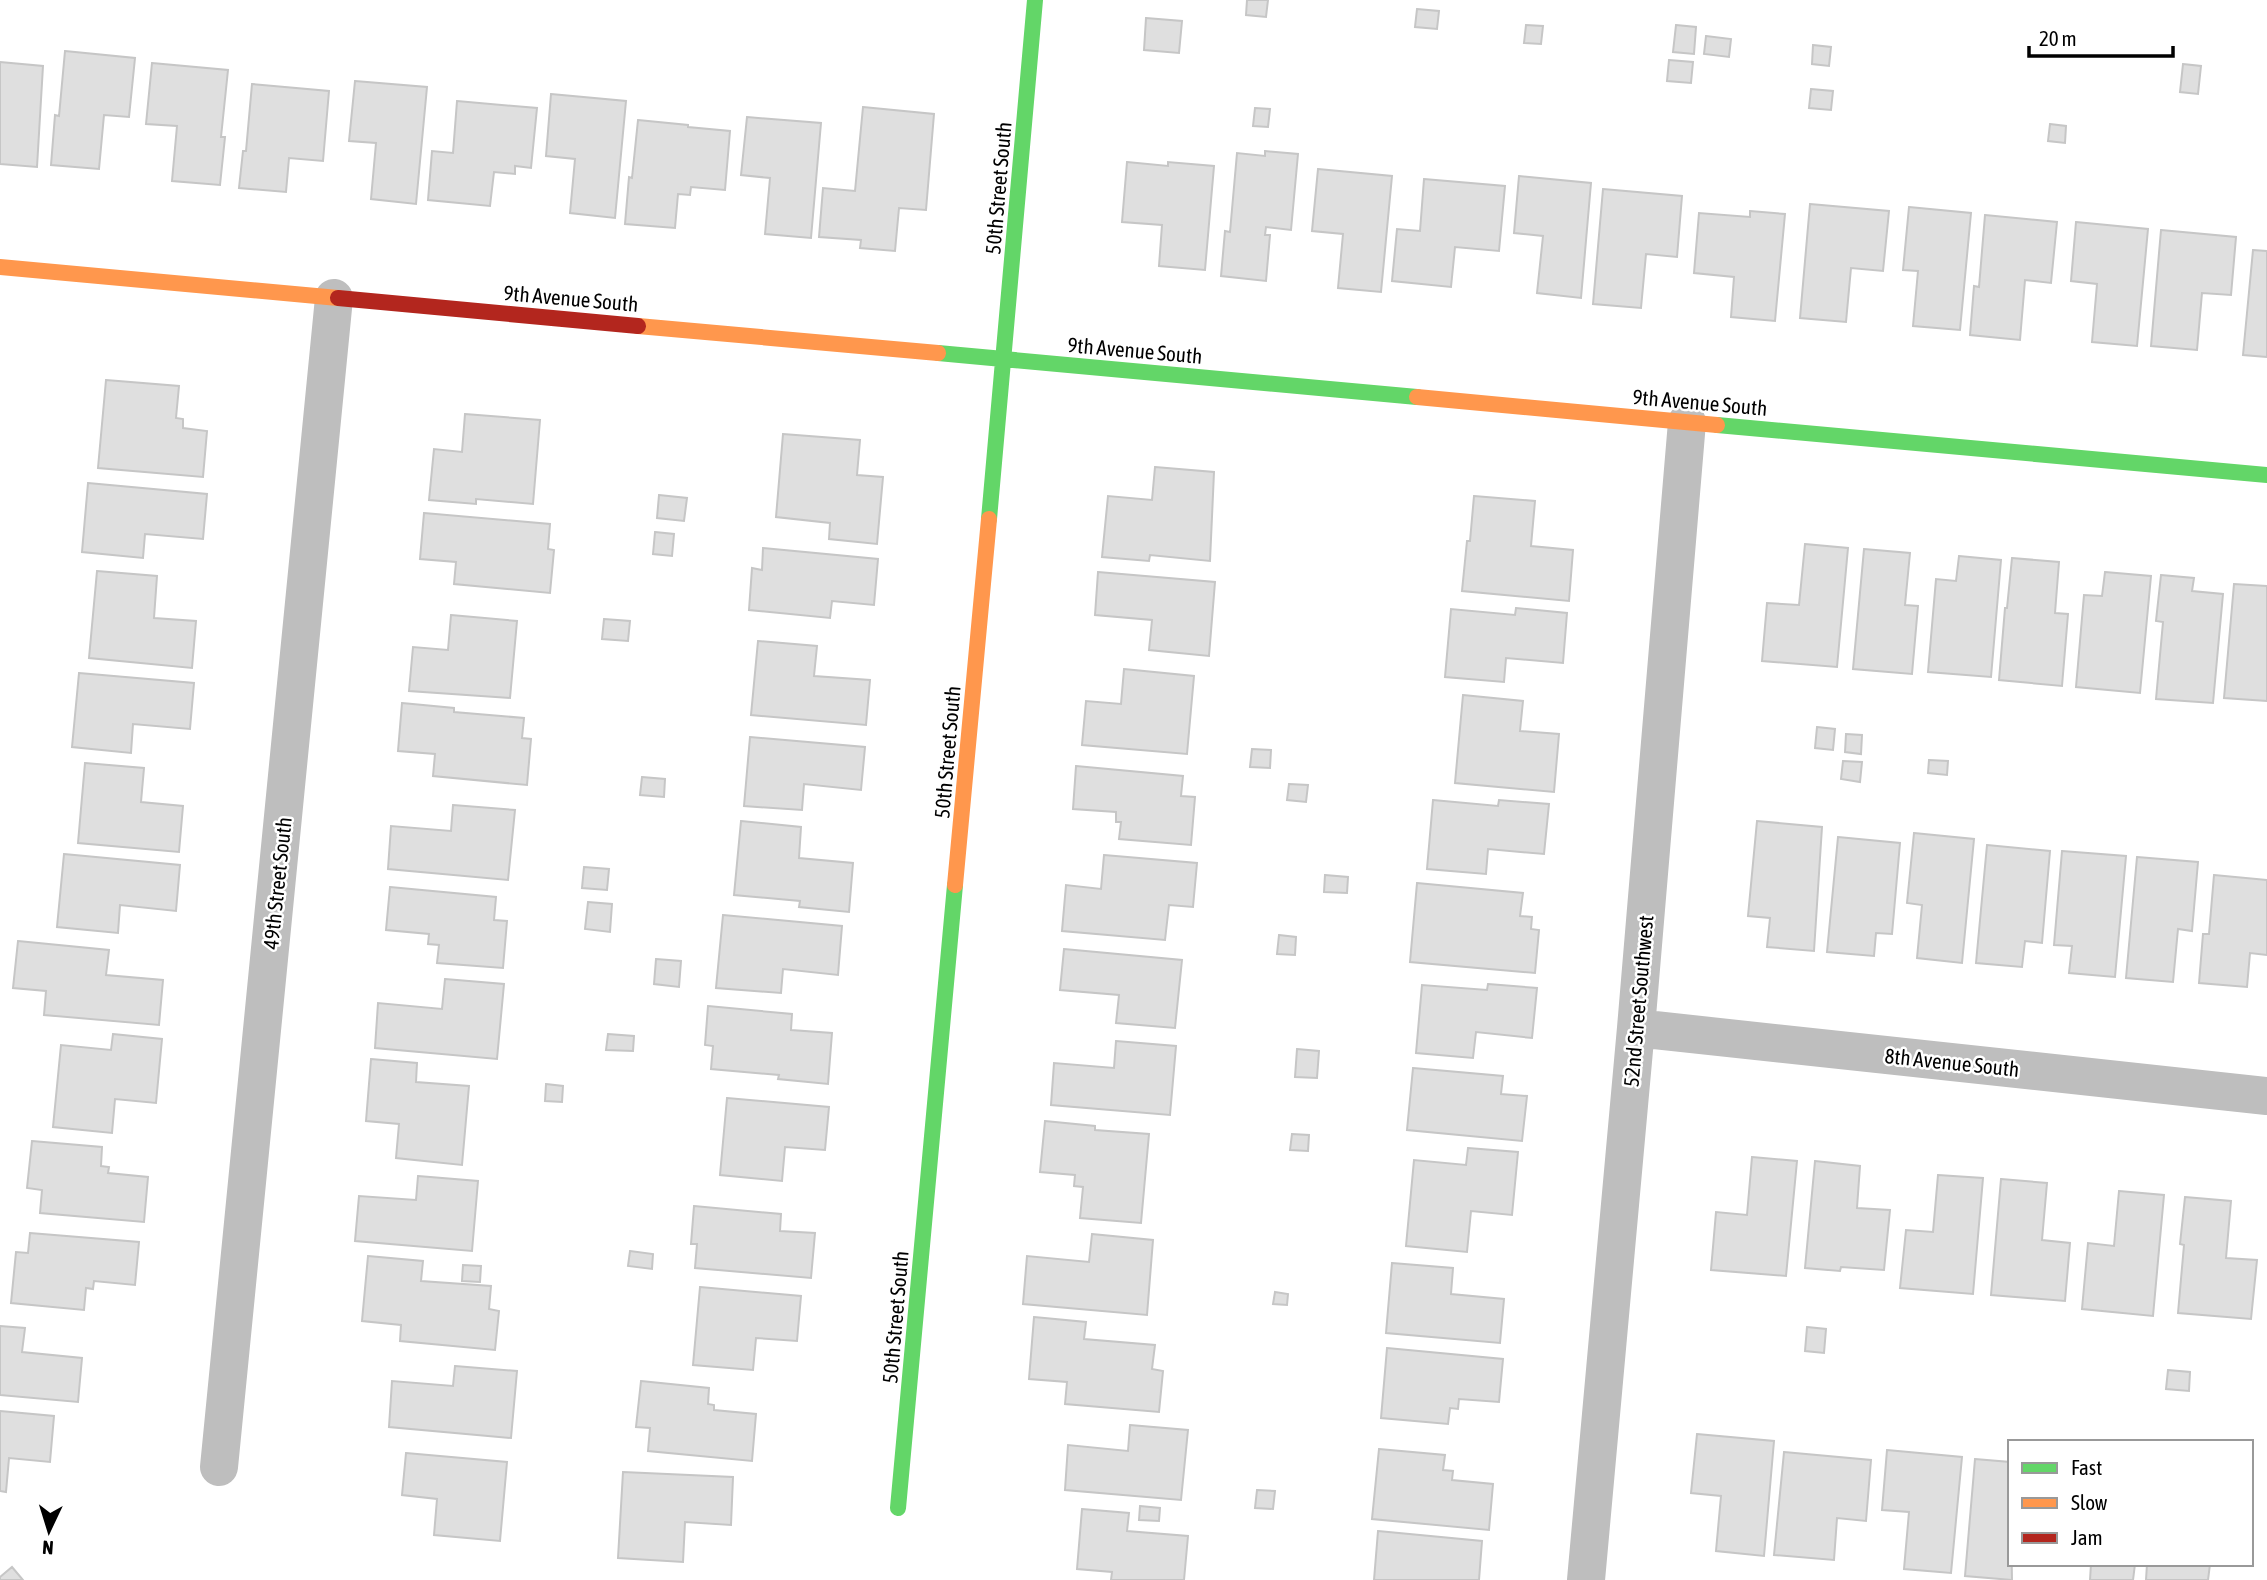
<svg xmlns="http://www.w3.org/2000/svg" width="2267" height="1580" viewBox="0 0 2267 1580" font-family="'Asap Condensed',sans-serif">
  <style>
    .building { fill: #dfdfdf; stroke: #c6c6c6; stroke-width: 2 }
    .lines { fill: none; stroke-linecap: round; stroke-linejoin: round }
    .street { stroke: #bebebe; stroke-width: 38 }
    .fast { stroke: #63d668; stroke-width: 16 }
    .slow { stroke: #ff974d; stroke-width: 16 }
    .jam { stroke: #b3261e; stroke-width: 16 }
    .labels { text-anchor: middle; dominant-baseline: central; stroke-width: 5; stroke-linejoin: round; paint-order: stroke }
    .street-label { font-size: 21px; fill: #000; stroke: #fff }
  </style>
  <rect width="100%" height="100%" fill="#fff"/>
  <!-- building -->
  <path class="building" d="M 1247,0 L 1268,0 L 1266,17 L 1246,15 Z
    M 1417,9 L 1439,11 L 1437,29 L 1415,27 Z
    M 1146,18 L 1182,21 L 1179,53 L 1144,50 Z
    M 1526,25 L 1543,26 L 1541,44 L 1524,43 Z
    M 1676,25 L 1696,27 L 1694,54 L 1673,52 Z
    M 1706,36 L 1731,39 L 1729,57 L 1704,54 Z
    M 1813,45 L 1831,47 L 1829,66 L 1812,64 Z
    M 65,51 L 135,58 L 129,117 L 104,115 L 99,169 L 51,165 L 55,115 L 59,116 Z
    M 1669,60 L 1693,62 L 1691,83 L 1667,81 Z
    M 0,62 L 43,66 L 37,167 L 0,164 Z
    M 152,63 L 228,70 L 221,137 L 225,137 L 220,185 L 172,181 L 177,126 L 146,124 Z
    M 2183,64 L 2201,66 L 2198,94 L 2180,92 Z
    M 355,81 L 427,87 L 416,204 L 371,199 L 376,143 L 349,141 Z
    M 252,84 L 329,91 L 323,161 L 289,158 L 286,192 L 239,188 L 243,151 L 246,151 Z
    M 1811,89 L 1833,91 L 1831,110 L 1809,108 Z
    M 551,94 L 626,101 L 615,218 L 570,213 L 575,159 L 546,156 Z
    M 457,101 L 537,108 L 531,168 L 515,166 L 515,174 L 494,172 L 490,206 L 428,200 L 432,151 L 453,153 Z
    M 863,107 L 934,114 L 926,210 L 899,208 L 895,251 L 860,248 L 861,240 L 819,237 L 823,188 L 855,191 Z
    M 1255,108 L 1270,109 L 1268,127 L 1253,126 Z
    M 747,117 L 821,123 L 811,238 L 765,234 L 770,178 L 741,175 Z
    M 638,120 L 688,125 L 688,127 L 730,131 L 725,190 L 691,187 L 690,195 L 678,194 L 675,228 L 625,224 L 629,177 L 632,178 Z
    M 2050,124 L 2066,126 L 2065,143 L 2048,141 Z
    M 1265,151 L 1298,154 L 1291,230 L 1266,227 L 1265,235 L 1270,235 L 1266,281 L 1221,276 L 1225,231 L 1230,232 L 1237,153 L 1265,156 Z
    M 1127,162 L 1168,166 L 1168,162 L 1214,166 L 1205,270 L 1159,266 L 1162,225 L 1122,222 Z
    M 1318,169 L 1392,176 L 1381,292 L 1338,288 L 1343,234 L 1312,231 Z
    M 1519,176 L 1591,183 L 1581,298 L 1537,293 L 1543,236 L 1514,233 Z
    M 1424,179 L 1505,186 L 1499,251 L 1455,247 L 1451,287 L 1392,281 L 1397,229 L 1420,231 Z
    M 1603,189 L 1682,196 L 1677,257 L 1646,254 L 1641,308 L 1593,304 Z
    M 1810,204 L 1889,211 L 1883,271 L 1851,268 L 1846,322 L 1800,318 Z
    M 1909,207 L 1971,213 L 1960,330 L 1913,326 L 1918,271 L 1903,270 Z
    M 1750,211 L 1785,214 L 1775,321 L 1731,317 L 1734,277 L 1694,273 L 1699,213 L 1750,217 Z
    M 1985,215 L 2057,222 L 2051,283 L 2025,280 L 2020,340 L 1970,335 L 1974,286 L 1979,287 Z
    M 2076,222 L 2148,229 L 2137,346 L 2092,342 L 2097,284 L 2071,281 Z
    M 2161,230 L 2236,237 L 2231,295 L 2202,293 L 2197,350 L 2151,346 Z
    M 2253,250 L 2267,251 L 2267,357 L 2243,355 Z
    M 106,380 L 179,386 L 176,418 L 183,419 L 183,428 L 207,431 L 203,477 L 98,468 Z
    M 465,414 L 540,420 L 533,504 L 476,499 L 476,504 L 429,500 L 434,449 L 462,452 Z
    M 783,434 L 860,440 L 857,475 L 883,477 L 877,544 L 829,539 L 830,523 L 776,517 Z
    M 1155,467 L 1214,472 L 1210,561 L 1150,555 L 1149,561 L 1102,557 L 1108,496 L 1152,500 Z
    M 88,483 L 207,494 L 203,539 L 145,534 L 143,558 L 82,552 Z
    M 659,495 L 687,498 L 684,521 L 657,518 Z
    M 1474,496 L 1535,501 L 1531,546 L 1573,550 L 1569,601 L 1462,591 L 1467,541 L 1470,541 Z
    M 424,513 L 550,524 L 548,549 L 554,550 L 550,593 L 454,584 L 456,562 L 420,559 Z
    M 655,532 L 674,534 L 672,556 L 653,554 Z
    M 1805,544 L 1848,548 L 1837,667 L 1762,661 L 1767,603 L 1799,605 Z
    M 763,548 L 878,559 L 874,605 L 832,601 L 830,618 L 749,610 L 752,568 L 762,570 Z
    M 1864,549 L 1910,553 L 1905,605 L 1918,606 L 1912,674 L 1853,669 Z
    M 1959,556 L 2001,560 L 1991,677 L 1928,672 L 1936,579 L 1956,581 Z
    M 2012,558 L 2059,562 L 2055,613 L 2068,614 L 2062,686 L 1999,680 L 2005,608 L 2007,608 Z
    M 97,571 L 157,576 L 154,618 L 196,621 L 192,668 L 89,658 Z
    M 1098,572 L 1215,582 L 1209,656 L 1149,650 L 1152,620 L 1095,615 Z
    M 2105,572 L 2151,576 L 2140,693 L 2076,687 L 2084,595 L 2102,596 Z
    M 2161,575 L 2194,578 L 2192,591 L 2223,594 L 2213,703 L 2156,699 L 2163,622 L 2156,621 Z
    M 2234,584 L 2267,586 L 2267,701 L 2224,698 Z
    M 1516,608 L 1567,613 L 1563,663 L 1506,658 L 1504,682 L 1445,677 L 1451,609 L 1515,615 Z
    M 451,615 L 517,621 L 510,698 L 409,691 L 413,647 L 448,650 Z
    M 604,619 L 630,621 L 628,641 L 602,639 Z
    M 758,641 L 817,646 L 814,676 L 870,680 L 866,725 L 751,715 Z
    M 1124,669 L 1194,676 L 1187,754 L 1082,745 L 1086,701 L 1121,704 Z
    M 79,673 L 194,683 L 190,729 L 133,724 L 131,753 L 72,747 Z
    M 1463,695 L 1523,701 L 1520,731 L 1559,734 L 1554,792 L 1455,783 Z
    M 402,703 L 454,708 L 454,712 L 524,718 L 522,738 L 531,739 L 527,785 L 433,776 L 435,754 L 398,751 Z
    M 1817,727 L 1835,729 L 1833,750 L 1815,748 Z
    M 1846,734 L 1862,735 L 1861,754 L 1845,752 Z
    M 750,737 L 865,747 L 861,790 L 804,784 L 802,810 L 744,806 Z
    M 1252,749 L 1271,750 L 1270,768 L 1250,767 Z
    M 1929,760 L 1948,761 L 1947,775 L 1928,773 Z
    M 1843,761 L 1862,762 L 1860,782 L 1841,779 Z
    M 85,763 L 144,768 L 141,802 L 183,806 L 179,852 L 78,843 Z
    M 1076,766 L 1183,776 L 1181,796 L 1195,797 L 1191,845 L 1119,839 L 1121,822 L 1116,822 L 1116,812 L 1073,809 Z
    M 642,777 L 665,779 L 664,797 L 640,795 Z
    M 1289,784 L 1308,785 L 1306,802 L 1287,800 Z
    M 1433,800 L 1498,806 L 1499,800 L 1549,804 L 1544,854 L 1488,849 L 1486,874 L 1427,869 Z
    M 453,805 L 515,810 L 508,880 L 388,869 L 391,826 L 451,831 Z
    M 741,821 L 801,827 L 799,858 L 853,863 L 849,912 L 799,907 L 800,901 L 734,895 Z
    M 1757,821 L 1822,827 L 1814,951 L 1767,947 L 1770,918 L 1748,916 Z
    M 1914,833 L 1974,839 L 1962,963 L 1917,958 L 1922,905 L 1907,903 Z
    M 1838,837 L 1900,843 L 1892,934 L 1876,933 L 1874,956 L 1827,952 Z
    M 1987,845 L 2050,851 L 2042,943 L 2025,941 L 2022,967 L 1976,963 Z
    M 2062,851 L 2126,856 L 2115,977 L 2069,973 L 2072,946 L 2054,945 Z
    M 64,854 L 180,865 L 176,911 L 120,905 L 118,933 L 57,927 Z
    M 1104,855 L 1197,863 L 1193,907 L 1169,905 L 1165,940 L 1062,931 L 1066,885 L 1101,889 Z
    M 2137,857 L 2198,862 L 2192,931 L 2178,929 L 2173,982 L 2126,978 Z
    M 584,867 L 609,869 L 607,890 L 582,888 Z
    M 1325,875 L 1348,877 L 1347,893 L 1324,892 Z
    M 2214,875 L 2267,880 L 2267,955 L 2250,953 L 2247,987 L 2199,983 L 2203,934 L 2209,934 Z
    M 1417,883 L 1523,893 L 1520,916 L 1532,917 L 1531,929 L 1539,930 L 1535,973 L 1410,962 Z
    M 390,887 L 496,897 L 494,920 L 507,921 L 503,968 L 437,963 L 439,945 L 428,944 L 429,934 L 386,930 Z
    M 588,902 L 612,904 L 610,932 L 585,929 Z
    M 723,915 L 842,926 L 838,975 L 783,969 L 781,993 L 716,988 Z
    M 1279,935 L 1296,937 L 1295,955 L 1277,954 Z
    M 18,941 L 109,950 L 106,975 L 163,980 L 159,1025 L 44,1015 L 46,991 L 13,988 Z
    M 1064,949 L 1182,960 L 1175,1028 L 1116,1023 L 1119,995 L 1060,990 Z
    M 656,959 L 681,961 L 679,987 L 654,984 Z
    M 445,979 L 504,984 L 497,1059 L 375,1048 L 378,1003 L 442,1009 Z
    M 1488,984 L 1537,988 L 1532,1038 L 1476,1032 L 1473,1058 L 1416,1053 L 1422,985 L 1487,990 Z
    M 708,1006 L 792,1014 L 791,1030 L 832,1033 L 828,1084 L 778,1079 L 779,1075 L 711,1069 L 713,1046 L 705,1045 Z
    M 113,1034 L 162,1039 L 156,1103 L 115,1099 L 112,1133 L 53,1127 L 61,1045 L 111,1050 Z
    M 608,1034 L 634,1036 L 633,1051 L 606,1050 Z
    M 1116,1041 L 1176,1046 L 1170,1115 L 1051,1105 L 1054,1063 L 1114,1068 Z
    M 1297,1049 L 1319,1051 L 1317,1078 L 1295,1077 Z
    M 371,1059 L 417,1063 L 416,1082 L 469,1086 L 462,1165 L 396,1158 L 399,1124 L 366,1121 Z
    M 1413,1068 L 1503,1076 L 1501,1094 L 1527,1096 L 1522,1141 L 1407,1130 Z
    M 546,1084 L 563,1086 L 562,1102 L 545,1101 Z
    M 727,1098 L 829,1107 L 825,1150 L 785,1147 L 782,1181 L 720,1175 Z
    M 1045,1121 L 1095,1126 L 1095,1130 L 1149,1134 L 1141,1223 L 1080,1218 L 1083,1187 L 1074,1186 L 1075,1175 L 1040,1172 Z
    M 1292,1134 L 1309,1135 L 1308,1151 L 1290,1150 Z
    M 32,1141 L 102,1147 L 101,1166 L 109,1167 L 108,1173 L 148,1177 L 144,1222 L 40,1213 L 42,1190 L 27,1188 Z
    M 1468,1148 L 1518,1152 L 1512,1215 L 1471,1211 L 1467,1252 L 1406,1246 L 1414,1160 L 1466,1165 Z
    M 1752,1157 L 1797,1161 L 1786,1276 L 1711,1270 L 1716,1212 L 1747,1215 Z
    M 1815,1161 L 1860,1166 L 1857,1208 L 1890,1210 L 1884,1270 L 1841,1267 L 1840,1271 L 1805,1268 Z
    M 1938,1175 L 1983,1178 L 1973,1294 L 1900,1288 L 1906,1230 L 1933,1232 Z
    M 418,1176 L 478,1181 L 472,1251 L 355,1241 L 359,1196 L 416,1200 Z
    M 2001,1179 L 2047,1183 L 2042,1240 L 2070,1243 L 2065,1301 L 1991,1295 Z
    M 2119,1191 L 2164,1195 L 2153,1316 L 2082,1309 L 2088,1243 L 2114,1246 Z
    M 2185,1197 L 2231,1201 L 2226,1258 L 2257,1260 L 2251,1319 L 2178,1313 L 2184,1245 L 2180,1244 Z
    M 694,1206 L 781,1214 L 780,1231 L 815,1233 L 811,1278 L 695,1268 L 697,1244 L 691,1244 Z
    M 30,1233 L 139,1242 L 135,1285 L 94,1281 L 93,1289 L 86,1288 L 84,1310 L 11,1303 L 16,1252 L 28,1253 Z
    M 1092,1234 L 1153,1240 L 1147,1315 L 1023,1304 L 1027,1256 L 1089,1262 Z
    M 630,1251 L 653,1254 L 652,1269 L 628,1266 Z
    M 368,1256 L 423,1261 L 421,1281 L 491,1286 L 489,1309 L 499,1311 L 495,1350 L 400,1341 L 401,1325 L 362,1321 Z
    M 1392,1263 L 1453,1268 L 1451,1294 L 1504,1299 L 1500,1343 L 1386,1333 Z
    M 463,1265 L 481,1266 L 480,1282 L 462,1281 Z
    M 700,1287 L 801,1296 L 797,1341 L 756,1338 L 753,1370 L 693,1365 Z
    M 1275,1292 L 1288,1294 L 1287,1305 L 1273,1304 Z
    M 1034,1317 L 1086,1322 L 1084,1339 L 1155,1345 L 1152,1369 L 1163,1371 L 1159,1412 L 1065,1404 L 1067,1382 L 1029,1379 Z
    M 0,1326 L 25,1328 L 22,1352 L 82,1358 L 78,1402 L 0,1395 Z
    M 1807,1327 L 1826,1329 L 1824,1353 L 1805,1351 Z
    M 1387,1348 L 1503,1359 L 1499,1402 L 1459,1399 L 1458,1409 L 1450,1408 L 1448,1424 L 1381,1418 Z
    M 455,1366 L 517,1371 L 511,1438 L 389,1427 L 392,1381 L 453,1386 Z
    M 2168,1370 L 2190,1372 L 2189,1391 L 2166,1389 Z
    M 641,1381 L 709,1388 L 708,1404 L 714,1405 L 714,1410 L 756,1414 L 752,1461 L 648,1451 L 650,1428 L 636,1427 Z
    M 0,1411 L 54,1416 L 50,1462 L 9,1458 L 6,1492 L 0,1491 Z
    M 1130,1425 L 1188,1430 L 1181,1500 L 1065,1490 L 1068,1445 L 1128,1451 Z
    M 1697,1434 L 1774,1441 L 1764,1556 L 1716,1551 L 1721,1496 L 1691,1493 Z
    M 1379,1449 L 1445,1455 L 1443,1470 L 1453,1471 L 1452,1480 L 1493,1484 L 1489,1530 L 1372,1519 Z
    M 1887,1450 L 1962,1457 L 1951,1573 L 1904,1569 L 1909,1512 L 1882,1510 Z
    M 1784,1452 L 1871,1460 L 1866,1521 L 1837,1518 L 1834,1560 L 1774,1555 Z
    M 406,1453 L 507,1462 L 500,1541 L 434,1535 L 437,1499 L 402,1495 Z
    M 1975,1459 L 2010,1462 L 2012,1580 L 1965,1576 Z
    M 623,1472 L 733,1477 L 731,1525 L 685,1522 L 683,1562 L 618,1558 Z
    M 1257,1490 L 1275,1491 L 1273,1509 L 1255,1508 Z
    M 1140,1506 L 1160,1508 L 1159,1521 L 1139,1520 Z
    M 1082,1509 L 1129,1513 L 1127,1531 L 1188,1536 L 1184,1580 L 1111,1580 L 1112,1572 L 1077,1569 Z
    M 1378,1531 L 1482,1541 L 1479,1580 L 1374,1580 Z
    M 2091,1564 L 2135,1564 L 2133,1580 L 2090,1580 Z
    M 2147,1564 L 2210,1564 L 2208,1580 L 2146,1580 Z
    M 12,1567 L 23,1580 L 0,1580 L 0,1577 Z"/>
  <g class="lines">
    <!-- street -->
    <path class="street" d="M 1636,1028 L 2267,1096
      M 219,1467 L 334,298
      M 1586,1580 L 1636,1028 L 1687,422"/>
    <!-- fast -->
    <path class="fast" d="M 938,353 L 1417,397
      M 1717,425 L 2267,475
      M 989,519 L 1035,0
      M 898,1508 L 955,885"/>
    <!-- slow -->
    <path class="slow" d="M 0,267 L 338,298
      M 638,326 L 938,353
      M 1417,397 L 1717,425
      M 955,885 L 989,519"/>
    <!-- jam -->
    <path class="jam" d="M 338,298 L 638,326"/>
  </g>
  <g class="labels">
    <!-- street labels -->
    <g class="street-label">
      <text transform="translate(998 188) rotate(-85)">50th Street South</text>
      <text transform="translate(571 298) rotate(5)">9th Avenue South</text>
      <text transform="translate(1135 350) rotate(5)">9th Avenue South</text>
      <text transform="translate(1700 402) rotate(5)">9th Avenue South</text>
      <text transform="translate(947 752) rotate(-85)">50th Street South</text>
      <text transform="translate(277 883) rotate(-84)">49th Street South</text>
      <text transform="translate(1638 1001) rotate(-85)">52nd Street Southwest</text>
      <text transform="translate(1952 1062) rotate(6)">8th Avenue South</text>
      <text transform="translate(895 1317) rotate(-85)">50th Street South</text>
    </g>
  </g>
  <!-- legend -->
  <rect x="2008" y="1440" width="245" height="126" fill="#ffffff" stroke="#999999" stroke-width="2"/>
  <rect x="2022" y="1463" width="35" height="10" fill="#63d668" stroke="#999999" stroke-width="2"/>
  <text x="2071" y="1475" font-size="21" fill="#000000">Fast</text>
  <rect x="2022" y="1498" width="35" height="10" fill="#ff974d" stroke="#999999" stroke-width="2"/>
  <text x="2071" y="1510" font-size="21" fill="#000000">Slow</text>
  <rect x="2022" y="1533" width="35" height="10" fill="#b3261e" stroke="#999999" stroke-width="2"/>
  <text x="2071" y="1545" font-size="21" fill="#000000">Jam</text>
  <!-- north arrow -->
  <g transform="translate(49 1531) rotate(184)" stroke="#ffffff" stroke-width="5" paint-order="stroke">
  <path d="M0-5L12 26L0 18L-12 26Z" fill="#000000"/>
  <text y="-10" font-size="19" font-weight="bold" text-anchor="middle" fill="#000000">N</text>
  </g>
  <!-- scale -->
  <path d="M2029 46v10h144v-10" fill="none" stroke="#000000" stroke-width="3.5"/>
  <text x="2039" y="46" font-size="21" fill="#000000" stroke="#ffffff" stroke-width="5" paint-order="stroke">20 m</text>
</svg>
